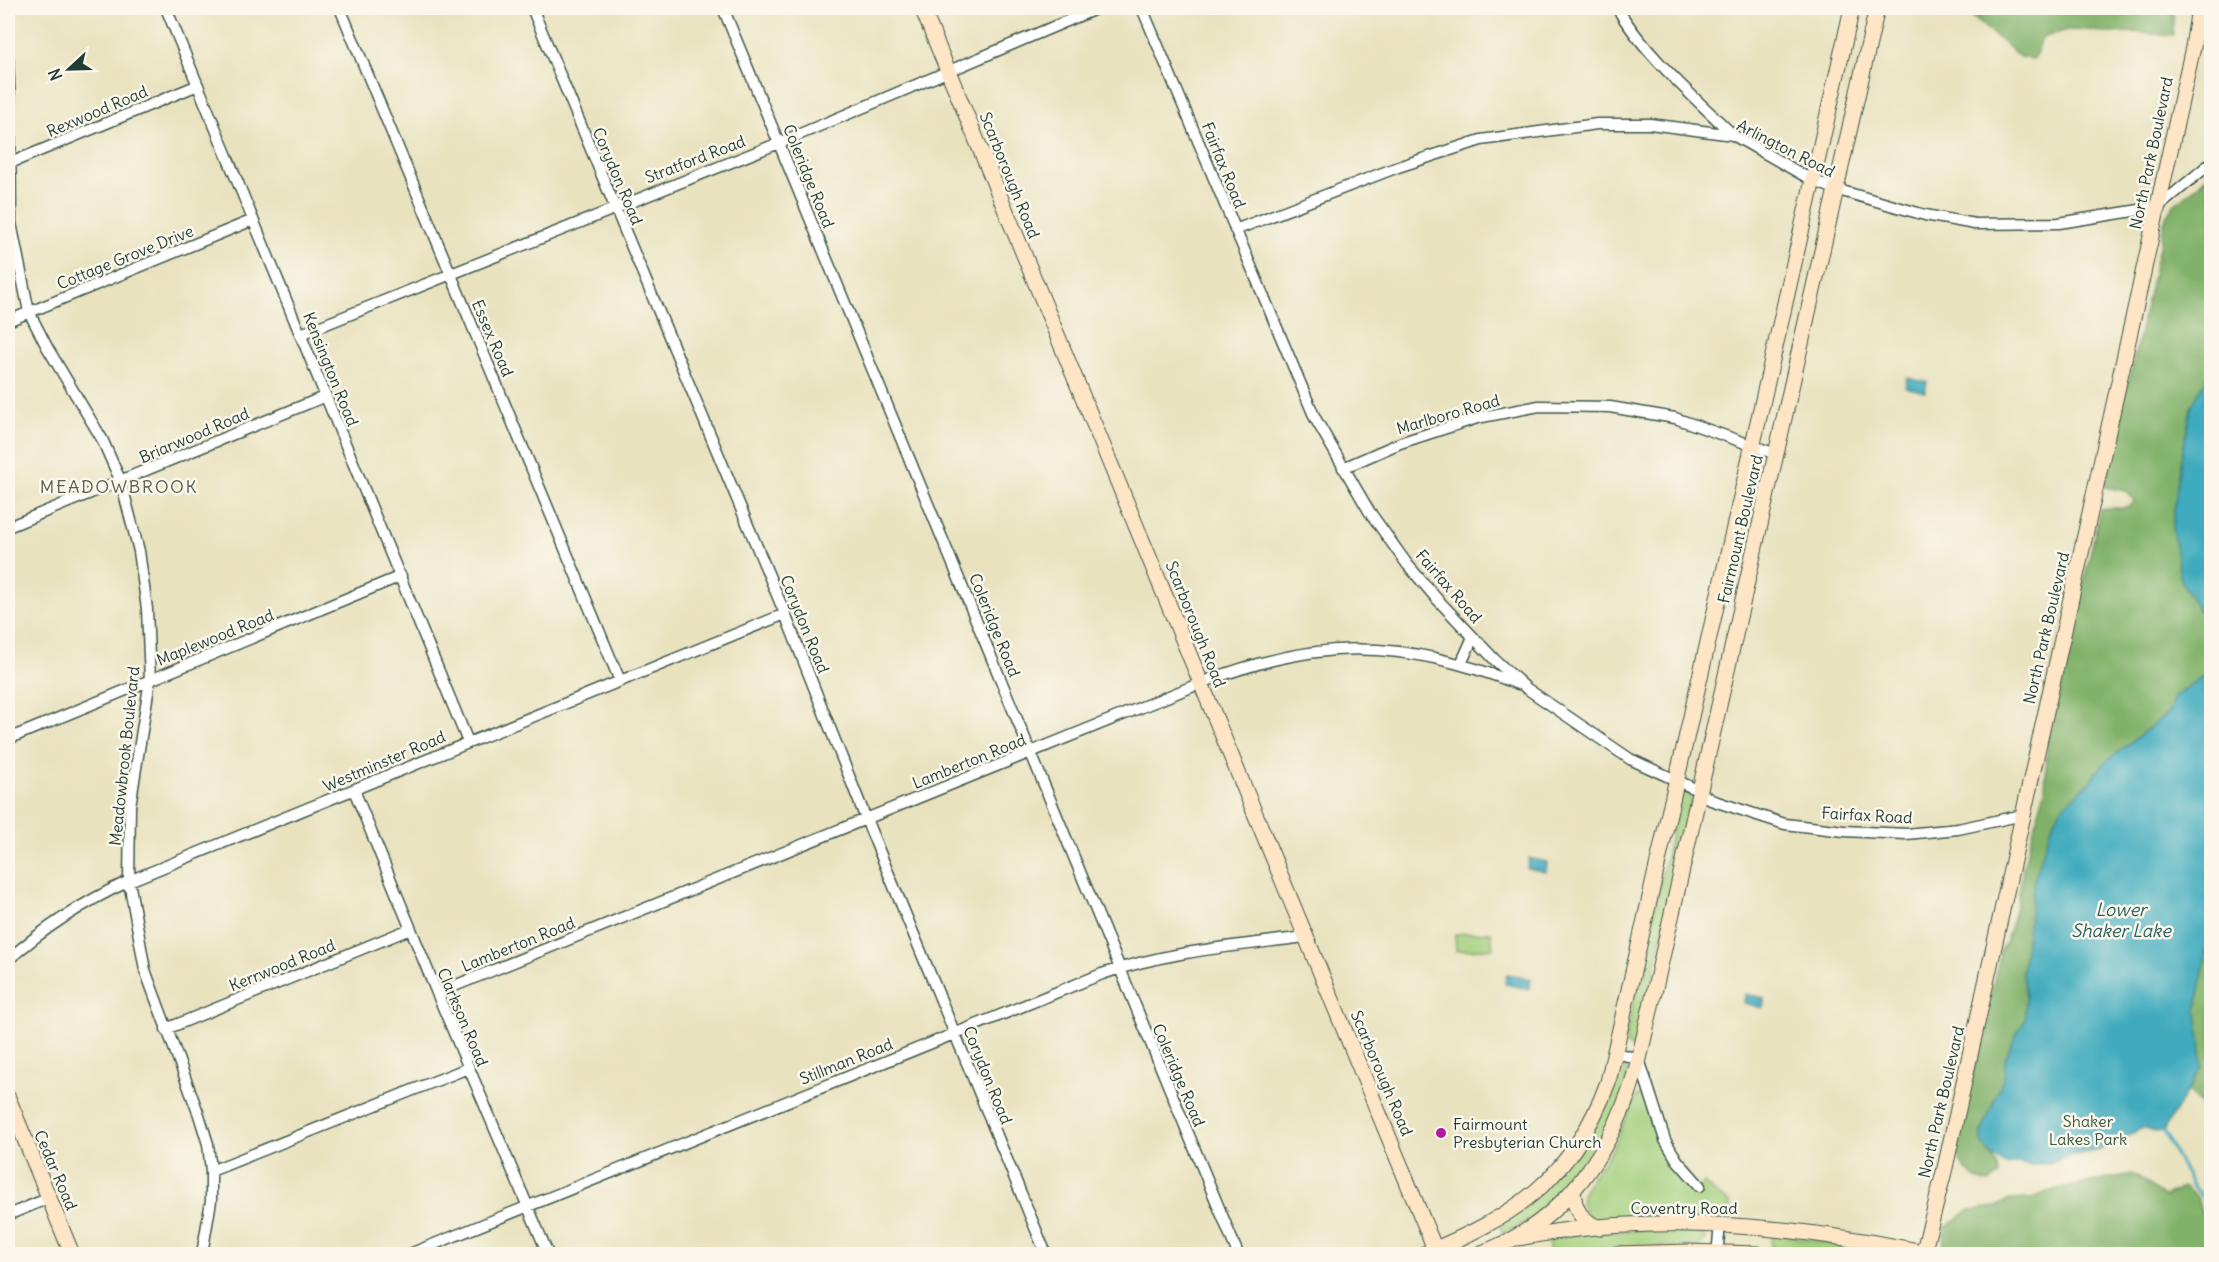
<svg xmlns="http://www.w3.org/2000/svg" width="2219" height="1262" viewBox="0 0 2219 1262" font-family="Delius,sans-serif">
  <style>
    .green { fill: #a3cf7b; stroke: #618658; stroke-width: 1.5 }
    .forest { fill: #82b26b; stroke: #507850; stroke-width: 1.5 }
    .water { fill: #3fabbe; stroke: #2f7479; stroke-width: 1.5 }
    .lines { fill: none; stroke-linecap: round; stroke-linejoin: round }
    .stream { stroke: #3fabbe; stroke-width: 3 }
    .street-casing { stroke: #3d5649; stroke-width: 13 }
    .secondary-casing { stroke: #3d5649; stroke-width: 17 }
    .street { stroke: #fff; stroke-width: 10 }
    .secondary { stroke: #fde5c5; stroke-width: 15 }
    .poi-dot { fill: #b5179e; stroke: #fbf7ec; stroke-width: 2 }
    .labels { text-anchor: middle; dominant-baseline: central; stroke-width: 5; stroke-linejoin: round; paint-order: stroke }
    .street-label { font-size: 16px; fill: #1f3d34; stroke: #fbf7ec }
    .park-label { font-size: 16px; fill: #395a42; stroke: #fbf7ec }
    .poi-label { font-size: 16px; fill: #1f3d34; stroke: #fbf7ec; text-anchor: start }
    .neighbourhood-label { font-size: 18px; letter-spacing: 1.5px; fill: #5b6050; stroke: #fbf7ec }
    .water-label { font-size: 18px; font-style: italic; fill: #295e5d; stroke: #fbf7ec }
  </style>
  <rect width="100%" height="100%" fill="#fbf7ec"/>
  <filter id="ink" filterUnits="userSpaceOnUse"><feTurbulence type="fractalNoise" baseFrequency=".0167" numOctaves="2"/><feDisplacementMap in="SourceGraphic" scale="12" xChannelSelector="R" yChannelSelector="G"/><feConvolveMatrix kernelMatrix="1 2 1 2 8 2 1 2 1" color-interpolation-filters="sRGB"/></filter>
  <filter id="wash" filterUnits="userSpaceOnUse"><feTurbulence type="fractalNoise" baseFrequency=".008" numOctaves="4" result="noise"/><feDisplacementMap in="SourceGraphic" scale="24" xChannelSelector="R" yChannelSelector="G"/><feGaussianBlur stdDeviation="1.35" result="paint"/><feColorMatrix in="noise" values="0 0 0 0 0 0 0 0 0 0 0 0 0 0 0 0 0 1.4 0 .05"/><feComposite in="paint" operator="in"/></filter>
  <g filter="url(#wash)">
    <rect width="100%" height="100%" fill="#e9e2bf"/>
    <!-- green -->
    <path class="green" d="M 1686,791 L 1690,793 L 1692,799 L 1639,1041 L 1632,1047 L 1628,1046 L 1625,1039 L 1680,795 Z
      M 1491,932 L 1493,948 L 1456,951 L 1455,934 Z
      M 1624,1068 L 1628,1070 L 1621,1104 L 1586,1164 L 1554,1200 L 1528,1221 L 1504,1234 L 1501,1230 L 1501,1225 L 1534,1200 L 1619,1070 Z
      M 1643,1094 L 1666,1148 L 1699,1189 L 1704,1183 L 1715,1193 L 1730,1203 L 1729,1220 L 1597,1221 C 1560,1204 1599,1171 1610,1152 C 1619,1136 1626,1118 1634,1101 L 1638,1095 Z
      M 1698,1229 L 1703,1233 L 1705,1240 L 1699,1246 L 1641,1247 L 1550,1254 L 1548,1237 L 1592,1232 Z
      M 1778,1234 L 1893,1254 C 1867,1254 1790,1260 1771,1246 L 1770,1240 Z"/>
    <!-- forest -->
    <path class="forest" d="M 1967,8 L 2174,8 L 2173,36 L 2135,32 L 2107,33 L 2088,30 L 2067,30 L 2042,38 L 2034,59 L 2020,57 L 1968,13 Z
      M 2211,174 L 2211,369 L 2191,408 L 2198,609 L 2211,614 L 2211,670 L 2174,697 L 2168,713 L 2104,763 L 2090,782 L 2061,809 L 2050,830 L 2034,881 L 2022,974 L 2026,995 L 2025,1021 L 2016,1035 L 2005,1059 L 2005,1074 L 1982,1131 L 1982,1141 L 1998,1167 L 1999,1175 L 1989,1183 C 1969,1178 1962,1168 1955,1149 L 2001,950 C 2010,936 2022,887 2022,870 L 2045,791 L 2047,746 L 2100,510 L 2130,506 L 2135,501 L 2126,491 L 2105,487 L 2166,216 C 2174,202 2185,197 2196,187 C 2202,182 2204,177 2211,174 Z
      M 2211,941 L 2211,1116 L 2188,1091 L 2202,1067 L 2197,1008 L 2207,948 Z
      M 2132,1174 L 2148,1184 L 2164,1197 L 2184,1187 L 2197,1197 L 2201,1212 L 2211,1221 L 2211,1254 L 1988,1254 L 1947,1248 L 1943,1244 L 1945,1228 L 1969,1210 L 1997,1207 L 2009,1200 L 2032,1199 L 2044,1193 L 2092,1182 Z"/>
    <!-- water -->
    <path class="water" d="M 2211,369 L 2211,614 L 2198,610 L 2181,580 L 2172,528 L 2178,475 L 2191,408 Z
      M 1907,378 L 1927,382 L 1925,392 L 1905,387 Z
      M 2211,670 L 2212,941 L 2207,948 L 2197,1008 L 2202,1067 L 2163,1131 L 2155,1132 L 2142,1128 L 2100,1150 L 2070,1156 L 2053,1162 L 2031,1166 L 2019,1163 L 2006,1165 L 1990,1155 L 1982,1141 L 1982,1131 L 2005,1074 L 2005,1059 L 2016,1035 L 2025,1020 L 2026,995 L 2022,974 L 2034,880 L 2050,830 L 2061,809 L 2090,782 L 2104,763 L 2168,713 L 2174,697 Z
      M 1529,858 L 1547,862 L 1546,872 L 1527,868 Z
      M 1507,974 L 1531,979 L 1529,989 L 1505,984 Z
      M 1745,994 L 1764,998 L 1765,1005 L 1762,1008 L 1744,1003 Z"/>
    <g class="lines">
      <!-- stream -->
      <path class="stream" d="M 2163,1131 L 2192,1186 L 2209,1204 L 2212,1211"/>
    </g>
  </g>
  <g filter="url(#ink)">
    <g class="lines">
      <defs>
        <path id="street" d="M 166,8 L 468,742
          M 340,8 L 620,681
          M 532,8 L 785,614 L 866,819 L 1046,1254
          M 723,8 L 1238,1254
          M 1142,8 L 1315,418 L 1369,511 L 1407,564 L 1437,599 L 1495,660 L 1526,688 L 1630,759 L 1693,788 L 1711,800 L 1785,824 L 1844,831 L 1906,834 L 1958,829 L 2023,815
          M 1617,8 C 1647,57 1692,95 1733,135
          M 8,59 L 10,109 L 11,223 L 29,312 L 47,347 L 102,439 L 121,482 L 139,551 L 147,609 L 150,680 L 130,806 L 129,881 L 145,970 L 199,1115 L 208,1144 L 211,1171 L 211,1201 L 202,1254
          M 8,164 L 198,85
          M 1235,230 L 1398,167 L 1481,140 L 1597,124 L 1650,124 L 1733,135 L 1812,180 L 1835,189 L 1925,215 L 1975,224 L 2059,223 L 2158,207 L 2212,162
          M 8,321 L 253,220
          M 301,334 L 779,143 L 1098,8
          M 1343,468 L 1400,443 L 1477,418 L 1539,406 L 1610,407 L 1675,418 L 1776,454
          M 8,527 L 326,396
          M 1461,664 L 1473,637
          M 8,739 L 401,576
          M 354,790 L 437,993 L 548,1254
          M 8,960 C 45,927 84,902 129,881 L 785,614
          M 437,993 L 1201,683 C 1316,638 1403,638 1518,684
          M 166,1029 L 410,929
          M 1616,1053 L 1639,1059 L 1665,1140 L 1677,1160 L 1700,1186
          M 211,1171 L 468,1068
          M 8,1215 L 49,1198
          M 410,1254 L 1102,974 C 1169,951 1236,946 1305,937
          M 1717,1254 L 1720,1225"/>
        <path id="secondary" d="M 922,8 L 1437,1254
          M 2210,8 L 2212,11
          M 8,1098 L 72,1254
          M 1573,1190 C 1574,1210 1581,1220 1599,1228
          M 1519,1238 C 1657,1211 1797,1226 1933,1254
          M 1424,1254 C 1515,1216 1573,1179 1608,1082 L 1852,8
          M 1479,1254 C 1566,1224 1617,1145 1639,1059 L 1877,8
          M 1617,1254 L 1688,1252 L 1758,1254
          M 1923,1254 L 1945,1168 L 2193,47 L 2199,8"/>
      </defs>
      <!-- street casing -->
      <use href="#street" class="street-casing"/>
      <!-- secondary casing -->
      <use href="#secondary" class="secondary-casing"/>
      <!-- street -->
      <use href="#street" class="street"/>
      <!-- secondary -->
      <use href="#secondary" class="secondary"/>
    </g>
  </g>
  <!-- markers -->
  <circle class="poi-dot" cx="1441" cy="1133" r="6"/>
  <g class="labels">
    <!-- street labels -->
    <g class="street-label">
      <text transform="translate(97 111) rotate(-23)">Rexwood Road</text>
      <text transform="translate(1786 148) rotate(27)">Arlington Road</text>
      <text transform="translate(2151 153) rotate(-78)">North Park Boulevard</text>
      <text transform="translate(695 159) rotate(-21)">Stratford Road</text>
      <text transform="translate(1224 165) rotate(68)">Fairfax Road</text>
      <text transform="translate(1010 175) rotate(68)">Scarborough Road</text>
      <text transform="translate(618 176) rotate(67)">Corydon Road</text>
      <text transform="translate(809 176) rotate(68)">Coleridge Road</text>
      <text transform="translate(125 257) rotate(-22)">Cottage Grove Drive</text>
      <text transform="translate(493 338) rotate(67)">Essex Road</text>
      <text transform="translate(331 369) rotate(68)">Kensington Road</text>
      <text transform="translate(1448 414) rotate(-16)">Marlboro Road</text>
      <text transform="translate(194 435) rotate(-23)">Briarwood Road</text>
      <text transform="translate(1740 529) rotate(-77)">Fairmount Boulevard</text>
      <text transform="translate(1449 586) rotate(49)">Fairfax Road</text>
      <text transform="translate(805 624) rotate(68)">Corydon Road</text>
      <text transform="translate(1196 624) rotate(68)">Scarborough Road</text>
      <text transform="translate(995 625) rotate(68)">Coleridge Road</text>
      <text transform="translate(2046 628) rotate(-77)">North Park Boulevard</text>
      <text transform="translate(215 637) rotate(-22)">Maplewood Road</text>
      <text transform="translate(124 756) rotate(-84)">Meadowbrook Boulevard</text>
      <text transform="translate(384 761) rotate(-23)">Westminster Road</text>
      <text transform="translate(969 761) rotate(-22)">Lamberton Road</text>
      <text transform="translate(1867 815) rotate(3)">Fairfax Road</text>
      <text transform="translate(518 944) rotate(-22)">Lamberton Road</text>
      <text transform="translate(282 965) rotate(-22)">Kerrwood Road</text>
      <text transform="translate(463 1017) rotate(67)">Clarkson Road</text>
      <text transform="translate(846 1061) rotate(-22)">Stillman Road</text>
      <text transform="translate(1382 1073) rotate(67)">Scarborough Road</text>
      <text transform="translate(988 1075) rotate(68)">Corydon Road</text>
      <text transform="translate(1179 1075) rotate(67)">Coleridge Road</text>
      <text transform="translate(1941 1102) rotate(-77)">North Park Boulevard</text>
      <text transform="translate(56 1170) rotate(67)">Cedar Road</text>
      <text x="1684" y="1208">Coventry Road</text>
    </g>
    <!-- park labels -->
    <g class="park-label">
      <text x="2088" y="1121">Shaker<tspan x="2088" dy="18">Lakes Park</tspan></text>
    </g>
    <!-- poi labels -->
    <g class="poi-label">
      <text x="1453" y="1124">Fairmount<tspan x="1453" dy="18">Presbyterian Church</tspan></text>
    </g>
    <!-- neighbourhood labels -->
    <g class="neighbourhood-label">
      <text x="119" y="486">MEADOWBROOK</text>
    </g>
    <!-- water labels -->
    <g class="water-label">
      <text x="2121" y="909">Lower<tspan x="2121" dy="21">Shaker Lake</tspan></text>
    </g>
  </g>
  <!-- margin -->
  <rect width="2219" height="1262" fill="none" stroke="#fbf7ec" stroke-width="30"/>
  <!-- north arrow -->
  <g transform="translate(69 69) rotate(248)" stroke="#fbf7ec" stroke-width="4.5" paint-order="stroke">
  <path d="M0-4.5L10 22L0 15L-10 22Z" fill="#1f3d34"/>
  <text y="-9" font-size="16" font-weight="bold" text-anchor="middle" fill="#1f3d34">N</text>
  </g>
</svg>
